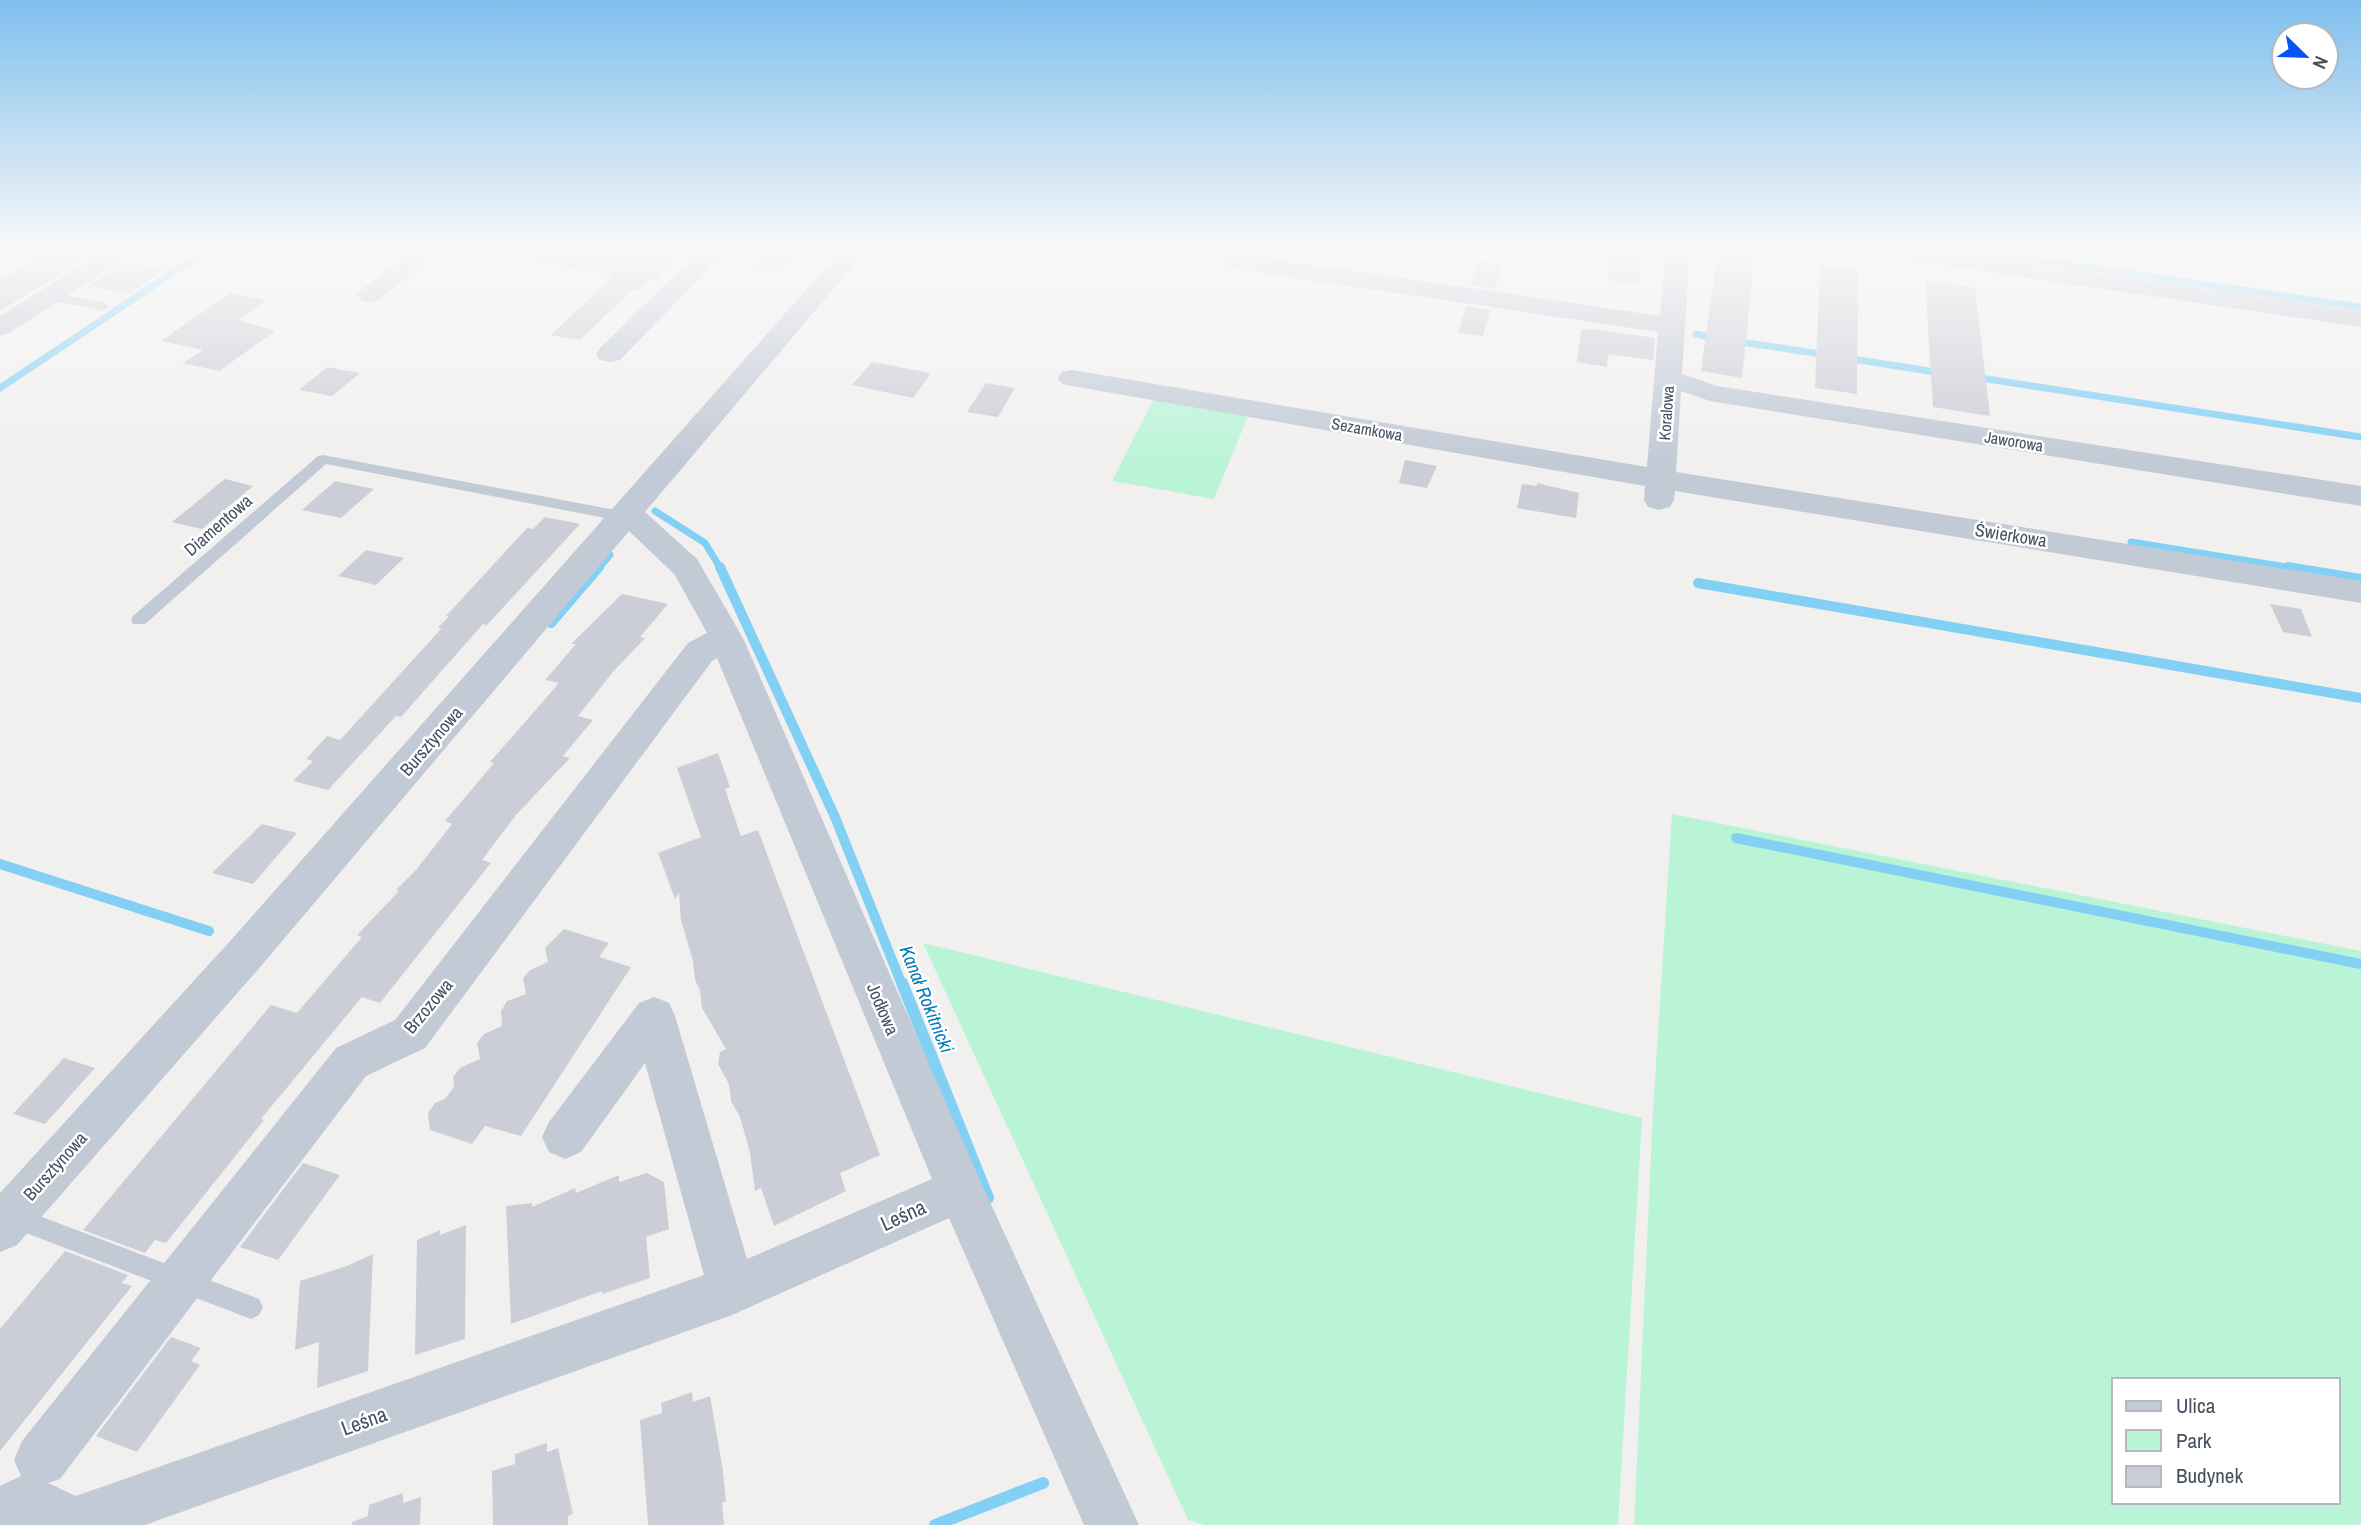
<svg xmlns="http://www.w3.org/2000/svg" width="2361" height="1525" viewBox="0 0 2361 1525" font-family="'Archivo Narrow',sans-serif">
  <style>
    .green { fill: #baf4d7; fill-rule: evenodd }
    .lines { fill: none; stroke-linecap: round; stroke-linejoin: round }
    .stream-far2 { stroke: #83d0f5; stroke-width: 7 }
    .stream-far1 { stroke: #83d0f5; stroke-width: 10 }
    .stream { stroke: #83d0f5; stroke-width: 12 }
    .building { fill: #cbced6 }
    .path { stroke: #6fd5af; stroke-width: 3.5; stroke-dasharray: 4.5 2.5; stroke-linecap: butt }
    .lane { fill: #c2cad6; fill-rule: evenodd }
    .street { fill: #c2cad6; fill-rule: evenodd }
    .labels { text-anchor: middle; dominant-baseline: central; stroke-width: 5; stroke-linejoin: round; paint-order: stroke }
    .far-street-label { font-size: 16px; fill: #46505f; stroke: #fff }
    .street-label { font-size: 18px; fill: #46505f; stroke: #fff }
    .water-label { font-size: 19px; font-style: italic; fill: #007cb8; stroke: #fff }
    .near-street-label { font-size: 21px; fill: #46505f; stroke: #fff }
  </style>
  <rect width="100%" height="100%" fill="#f2f0ef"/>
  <!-- green -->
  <path class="green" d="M 1153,400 L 1248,416 L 1214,499 L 1112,481 Z
    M 1672,814 L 2361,951 L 2361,1525 L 1634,1525 L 1653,1111 ZM 2114,1380 L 2338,1380 L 2338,1502 L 2114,1502 Z
    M 923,943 L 1642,1118 L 1618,1525 L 1205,1525 L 1188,1520 Z"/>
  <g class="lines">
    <!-- stream-far2 -->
    <path class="stream-far2" d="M 1959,249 L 2361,307
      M 1696,334 L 1717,338
      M 1735,341 L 1828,355
      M 1846,358 L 1942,373
      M 1974,377 L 2361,437
      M 0,388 L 208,249
      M 655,511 L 705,543 L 721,569
      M 2131,542 L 2299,569
      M 598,569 L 610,555"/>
    <!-- stream-far1 -->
    <path class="stream-far1" d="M 720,567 L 835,817 L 902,985
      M 2288,567 L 2361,579
      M 1698,583 L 2361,698
      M 551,623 L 599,567
      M 1736,838 L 2361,964
      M 0,864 L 209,931"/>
    <!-- stream -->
    <path class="stream" d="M 902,983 L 988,1198
      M 935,1525 L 1043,1483"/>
  </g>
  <!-- building -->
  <path class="building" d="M 53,249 L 101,249 L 0,311 L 0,281 Z
    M 538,249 L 605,249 L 674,260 L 654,280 L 649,280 L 637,291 L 632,290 L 580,340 L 551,335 L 614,275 L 537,262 Z
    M 770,249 L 803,249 L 781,273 L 751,269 Z
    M 1609,249 L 1639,249 L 1639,253 L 1641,253 L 1639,284 L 1608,280 L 1609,274 L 1606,274 Z
    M 1718,249 L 1755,253 L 1742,378 L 1701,371 Z
    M 1479,260 L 1502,263 L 1495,289 L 1472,285 Z
    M 126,262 L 166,269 L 129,294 L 88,286 Z
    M 1820,264 L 1858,270 L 1857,394 L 1815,388 Z
    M 1925,280 L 1975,288 L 1990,416 L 1933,407 Z
    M 230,293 L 267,300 L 238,320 L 275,331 L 219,371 L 183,363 L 203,350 L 161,341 Z
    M 1466,306 L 1490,310 L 1483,336 L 1458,333 Z
    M 1594,329 L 1655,338 L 1653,360 L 1608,354 L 1607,367 L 1577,362 L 1581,330 Z
    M 872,362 L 931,373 L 913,398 L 852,385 Z
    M 327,367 L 360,373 L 332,396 L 299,390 Z
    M 986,383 L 1015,388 L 998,417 L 967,412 Z
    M 1405,460 L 1437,466 L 1427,488 L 1399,483 Z
    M 225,479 L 253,486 L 202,529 L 172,522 Z
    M 335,481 L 374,489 L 341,518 L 302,510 Z
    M 1537,483 L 1579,493 L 1576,518 L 1517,508 L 1522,484 L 1537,486 Z
    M 545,517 L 580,524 L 487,625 L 483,624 L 401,717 L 396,716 L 328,790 L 293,781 L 313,761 L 306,759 L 327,736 L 340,740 L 441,629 L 438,628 L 449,616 L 446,616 L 527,528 L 533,529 Z
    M 366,550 L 404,558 L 376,585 L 338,576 Z
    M 622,594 L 668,604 L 640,637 L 645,638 L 612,673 L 578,716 L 593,720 L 563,756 L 570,758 L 516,815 L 482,860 L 491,863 L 380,1003 L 362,997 L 261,1119 L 264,1120 L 166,1243 L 155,1240 L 145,1253 L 83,1230 L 271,1005 L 297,1013 L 362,937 L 357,935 L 399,891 L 396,890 L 416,870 L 452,824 L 445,821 L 494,763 L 490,762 L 559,683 L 545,680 L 576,644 L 571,644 Z
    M 2270,604 L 2301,609 L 2312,637 L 2283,632 Z
    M 718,753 L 730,787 L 725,789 L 741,836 L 758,830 L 880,1155 L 840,1173 L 846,1191 L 774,1226 L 761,1188 L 755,1191 L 750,1152 L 740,1117 L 731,1101 L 729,1084 L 718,1064 L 720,1052 L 726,1049 L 702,1008 L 700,990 L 695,980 L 693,961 L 681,920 L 679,893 L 675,899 L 658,853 L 701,837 L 677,768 Z
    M 262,824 L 297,833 L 253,884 L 212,873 Z
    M 564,929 L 609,943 L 599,957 L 631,967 L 521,1136 L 485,1126 L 472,1144 L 430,1130 L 428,1113 L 435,1103 L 445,1099 L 454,1087 L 453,1077 L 460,1068 L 480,1059 L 477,1043 L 484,1034 L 502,1026 L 501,1011 L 507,1001 L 526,994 L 523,978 L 530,970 L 548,962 L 545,948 Z
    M 64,1058 L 95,1068 L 45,1124 L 13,1114 Z
    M 303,1163 L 340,1175 L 278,1260 L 240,1247 Z
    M 647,1173 L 664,1182 L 669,1229 L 646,1237 L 650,1278 L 602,1294 L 602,1291 L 511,1324 L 506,1206 L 532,1203 L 532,1207 L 575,1188 L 576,1193 L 619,1175 L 619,1182 Z
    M 466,1225 L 465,1339 L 415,1355 L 417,1240 L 440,1230 L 440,1235 Z
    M 65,1251 L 128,1275 L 122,1283 L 132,1286 L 0,1451 L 0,1329 Z
    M 373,1254 L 368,1371 L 317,1388 L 319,1342 L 295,1350 L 300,1281 L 347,1266 Z
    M 171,1337 L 201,1348 L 191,1361 L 200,1365 L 137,1452 L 96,1436 Z
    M 692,1392 L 693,1402 L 710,1396 L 723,1471 L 726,1501 L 722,1503 L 724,1525 L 648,1525 L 640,1420 L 662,1413 L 661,1403 Z
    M 547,1443 L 547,1452 L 558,1448 L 573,1514 L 568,1516 L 568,1525 L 493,1525 L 492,1471 L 515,1464 L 515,1454 Z
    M 403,1493 L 403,1503 L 421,1497 L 420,1525 L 352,1525 L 352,1522 L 368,1516 L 369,1505 Z"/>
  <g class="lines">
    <!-- path -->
    <path class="path" d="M 1829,249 L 1856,252"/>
    <!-- lane -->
    <path class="lane" d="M 156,249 L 182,249 L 194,253 L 188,257 Z
      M 49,292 L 104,303 L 110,307 L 104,311 L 45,299 L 43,296 Z
      M 323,455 L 626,512 L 633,517 L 626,522 L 326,464 L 145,624 L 133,624 L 131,620 L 133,616 L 318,456 Z
      M 0,1201 L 259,1299 L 263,1307 L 259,1315 L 251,1319 L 0,1223 Z"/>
    <!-- street -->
    <path class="street" d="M 107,249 L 136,249 L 133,254 L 9,333 L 0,335 L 0,316 Z
      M 415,249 L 442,249 L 379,300 L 370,303 L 361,300 L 357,295 L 361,290 Z
      M 702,249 L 728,249 L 620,360 L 610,362 L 600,360 L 596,354 L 600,348 Z
      M 842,249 L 867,249 L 645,512 L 697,559 L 743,638 L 977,1174 L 1139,1525 L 1084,1525 L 949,1218 L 732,1315 L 145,1525 L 0,1525 L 0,1486 L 21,1476 L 14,1460 L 22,1441 L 336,1048 L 395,1020 L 688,643 L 707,633 L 675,575 L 629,531 L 261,966 L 17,1245 L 0,1252 L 0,1193 L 231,940 ZM 717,658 L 932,1179 L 747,1259 L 675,1016 L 669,1003 L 654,997 L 639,1003 L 549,1122 L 542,1137 L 549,1152 L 565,1159 L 581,1152 L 645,1063 L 704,1275 L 76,1496 L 48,1483 L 60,1479 L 366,1076 L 425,1048 L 712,661 Z
      M 1666,249 L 1690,249 L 1682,374 L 1717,386 L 2361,486 L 2361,506 L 1710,401 L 1681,391 L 1676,472 L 2361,581 L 2361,603 L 1675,491 L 1674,500 L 1670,507 L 1659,510 L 1648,507 L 1644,500 L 1645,486 L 1072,386 L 1062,384 L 1058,378 L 1062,372 L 1072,370 L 1647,467 L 1658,332 L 1235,269 L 1226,266 L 1222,261 L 1226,256 L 1235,253 L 1660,316 Z
      M 1868,249 L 1928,249 L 2361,311 L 2361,327 L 1880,256 L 1871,254 Z"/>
  </g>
  <!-- sky -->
  <linearGradient id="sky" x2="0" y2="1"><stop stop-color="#7fbfed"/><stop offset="0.54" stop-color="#f9f8f8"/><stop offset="1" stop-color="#f9f8f8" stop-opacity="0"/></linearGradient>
  <rect width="2361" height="462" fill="url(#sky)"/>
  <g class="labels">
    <!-- far-street labels -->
    <g class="far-street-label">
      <text transform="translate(1666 413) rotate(-86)">Koralowa</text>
      <text transform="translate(1367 429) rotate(10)">Sezamkowa</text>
      <text transform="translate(2014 441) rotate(9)">Jaworowa</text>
    </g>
    <!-- street labels -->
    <g class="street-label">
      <text transform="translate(218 525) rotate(-41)">Diamentowa</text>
      <text transform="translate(2011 535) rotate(9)">Świerkowa</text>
      <text transform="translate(431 741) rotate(-49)">Bursztynowa</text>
      <text transform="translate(428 1006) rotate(-50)">Brzozowa</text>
      <text transform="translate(883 1009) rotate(67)">Jodłowa</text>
      <text transform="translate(55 1166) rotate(-48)">Bursztynowa</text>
    </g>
    <!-- water labels -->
    <g class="water-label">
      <text transform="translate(927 999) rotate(68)">Kanał Rokitnicki</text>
    </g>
    <!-- near-street labels -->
    <g class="near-street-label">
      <text transform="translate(903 1215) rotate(-24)">Leśna</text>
      <text transform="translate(364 1421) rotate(-20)">Leśna</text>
    </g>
  </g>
  <!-- legend -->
  <rect x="2112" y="1378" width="228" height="126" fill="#ffffff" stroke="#b5b9bf" stroke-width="2"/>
  <rect x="2126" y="1401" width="35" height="10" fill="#c2cad6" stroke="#b5b9bf" stroke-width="2"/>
  <text x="2176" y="1413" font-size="21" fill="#46505f">Ulica</text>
  <rect x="2126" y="1430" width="35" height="21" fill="#baf4d7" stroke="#b5b9bf" stroke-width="2"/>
  <text x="2176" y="1448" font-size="21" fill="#46505f">Park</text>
  <rect x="2126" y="1466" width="35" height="21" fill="#cbced6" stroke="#b5b9bf" stroke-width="2"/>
  <text x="2176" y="1483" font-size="21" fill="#46505f">Budynek</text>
  <!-- north arrow -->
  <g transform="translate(2305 56) rotate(113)"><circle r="33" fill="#ffffff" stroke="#b5b9bf" stroke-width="2"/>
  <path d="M0-5L12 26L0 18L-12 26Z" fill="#0753f5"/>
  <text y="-10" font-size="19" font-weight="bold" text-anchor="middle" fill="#46505f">N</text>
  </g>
</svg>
